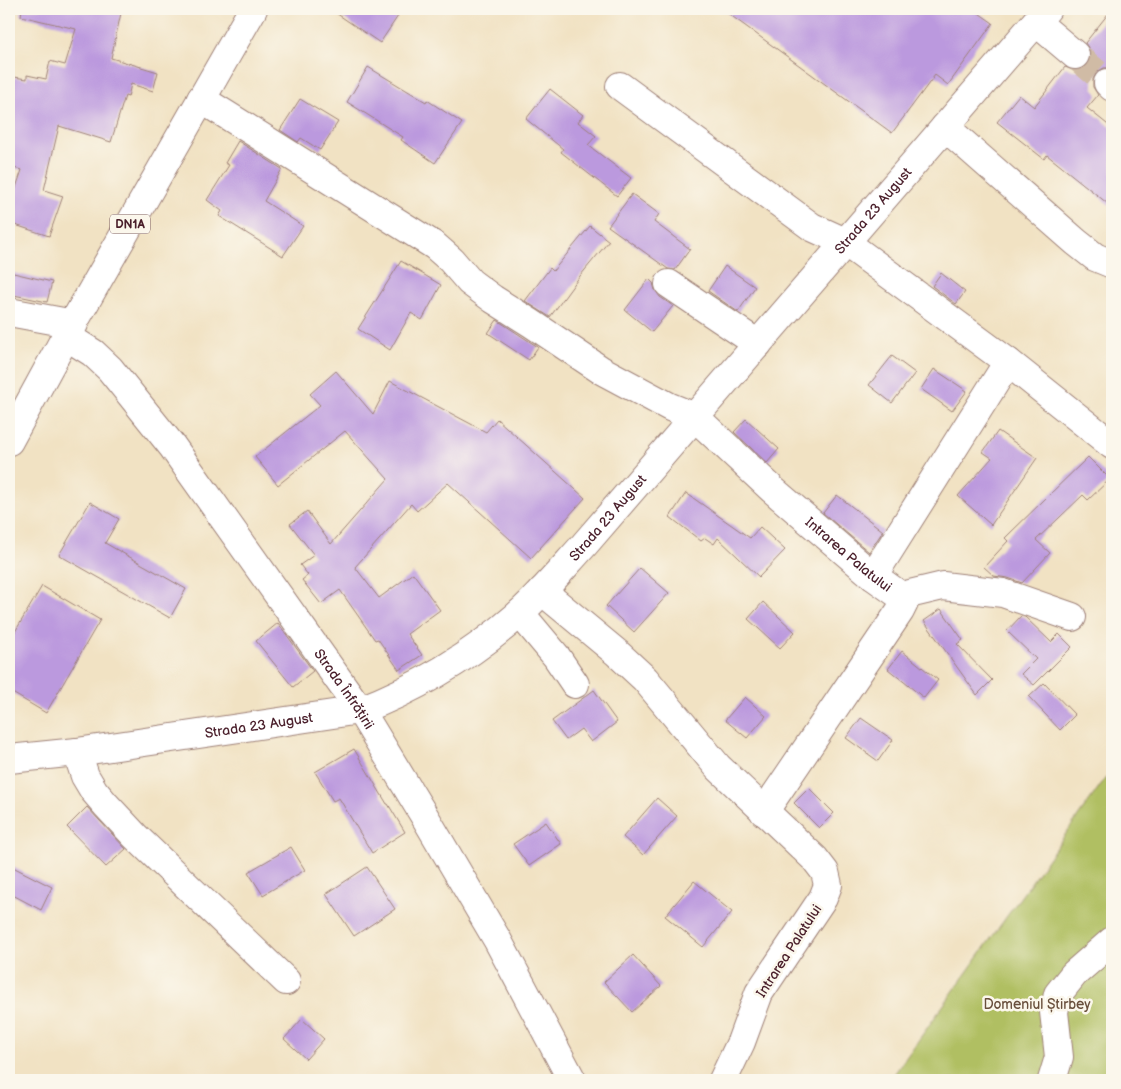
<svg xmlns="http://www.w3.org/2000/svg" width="1121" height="1089" viewBox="0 0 1121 1089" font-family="'Balsamiq Sans',sans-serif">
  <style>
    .park { fill: #b0bf62; stroke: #7d6f46 }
    .building { fill: #bb99de }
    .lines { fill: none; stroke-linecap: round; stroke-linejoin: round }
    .minor-tunnel { stroke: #d0bba5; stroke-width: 28; stroke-dasharray: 28 14; stroke-linecap: butt }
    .minor-casing { stroke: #9e8077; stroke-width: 30 }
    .major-casing { stroke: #9e8077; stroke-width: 30 }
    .minor { stroke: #fff; stroke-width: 28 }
    .major { stroke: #fff; stroke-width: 28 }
    .labels { text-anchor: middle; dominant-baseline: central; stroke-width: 5; stroke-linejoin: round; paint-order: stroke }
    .shield { fill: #fbf7ec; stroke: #7f6065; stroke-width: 1 }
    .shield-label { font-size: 12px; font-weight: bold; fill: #4a1f2b }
    .street-label { font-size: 14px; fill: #4a1f2b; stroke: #fbf7ec }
    .park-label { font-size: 14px; fill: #694f3c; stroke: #fbf7ec }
  </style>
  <rect width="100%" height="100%" fill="#fbf7ec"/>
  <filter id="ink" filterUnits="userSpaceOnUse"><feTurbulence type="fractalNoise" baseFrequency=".02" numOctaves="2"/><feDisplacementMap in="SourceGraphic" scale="10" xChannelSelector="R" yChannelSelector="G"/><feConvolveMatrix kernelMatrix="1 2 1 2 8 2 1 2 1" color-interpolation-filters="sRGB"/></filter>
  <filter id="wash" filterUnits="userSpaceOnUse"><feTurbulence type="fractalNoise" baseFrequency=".0096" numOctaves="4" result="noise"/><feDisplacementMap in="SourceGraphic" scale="20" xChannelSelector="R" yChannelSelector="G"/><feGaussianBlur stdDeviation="1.12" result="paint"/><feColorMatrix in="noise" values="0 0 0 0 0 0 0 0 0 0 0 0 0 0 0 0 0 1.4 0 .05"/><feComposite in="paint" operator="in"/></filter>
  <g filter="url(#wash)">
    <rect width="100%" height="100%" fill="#f1e2c3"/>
    <!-- park -->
    <path class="park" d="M 1112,769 L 1112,1080 L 890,1080 Z"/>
    <g id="blocks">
      <!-- building -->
      <path class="building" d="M 22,9 L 102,9 L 121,13 L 111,58 L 158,72 L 153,91 L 131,84 L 128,97 L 125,96 L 111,142 L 59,126 L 44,190 L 63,196 L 49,236 L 9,223 L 9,208 L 22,170 L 9,167 L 9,112 L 14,77 L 27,79 L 27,75 L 46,79 L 50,61 L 65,65 L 76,29 L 21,16 Z
        M 330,9 L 388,9 L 398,16 L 380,43 Z
        M 722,9 L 973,9 L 993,23 L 948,85 L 935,75 L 892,133 Z
        M 1112,9 L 1112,68 L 1104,68 L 1097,72 L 1093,79 L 1093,87 L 1098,95 L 1087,108 L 1112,128 L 1112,207 L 1047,155 L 1044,159 L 997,122 L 1019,95 L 1034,107 L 1065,67 L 1073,70 L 1080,70 L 1087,65 L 1090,57 L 1089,49 L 1085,43 Z
        M 368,67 L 426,102 L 427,100 L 462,123 L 435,163 L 401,140 L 403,137 L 347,102 Z
        M 550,89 L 583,115 L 578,122 L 596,136 L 588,145 L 631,178 L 617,196 L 561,152 L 563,149 L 526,119 Z
        M 300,99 L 338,122 L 320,150 L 301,138 L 298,142 L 280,130 Z
        M 238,141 L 282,169 L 264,201 L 303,226 L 283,256 L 219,216 L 222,211 L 207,200 L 229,165 L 225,163 Z
        M 632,194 L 659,214 L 654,222 L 690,249 L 675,270 L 668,269 L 608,226 Z
        M 590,226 L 609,241 L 580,276 L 550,317 L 525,301 L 550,268 L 553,271 Z
        M 401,261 L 441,285 L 422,320 L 411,313 L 390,350 L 358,329 Z
        M 725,266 L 755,287 L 738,312 L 708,291 Z
        M 9,272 L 52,282 L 47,302 L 9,294 Z
        M 941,273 L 965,292 L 956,304 L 932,286 Z
        M 649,279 L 653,283 L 655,290 L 660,297 L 673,306 L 652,332 L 625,310 Z
        M 497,320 L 538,347 L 529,360 L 488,333 Z
        M 892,356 L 915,373 L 892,403 L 869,385 Z
        M 934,369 L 967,391 L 952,411 L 921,389 Z
        M 336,371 L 373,414 L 390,381 L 486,432 L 497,419 L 585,498 L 531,558 L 448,483 L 417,511 L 411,504 L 355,567 L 379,598 L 413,573 L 440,610 L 407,634 L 422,655 L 399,670 L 378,639 L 375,640 L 340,590 L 321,604 L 302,580 L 308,575 L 300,565 L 314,555 L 290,524 L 307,511 L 331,544 L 388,479 L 345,431 L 278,485 L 255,457 L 320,405 L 310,394 Z
        M 746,419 L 779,449 L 767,463 L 734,432 Z
        M 998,431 L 1037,458 L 991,525 L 958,496 L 992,458 L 983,452 Z
        M 1088,457 L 1110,479 L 1088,500 L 1083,495 L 1036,540 L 1050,553 L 1022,583 L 1008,578 L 994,576 L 984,567 L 1008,541 L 1005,538 Z
        M 686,493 L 750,538 L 760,527 L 785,550 L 759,577 L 718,538 L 714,544 L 705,538 L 701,541 L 670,517 Z
        M 837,495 L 883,531 L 869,552 L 823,513 Z
        M 90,502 L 119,519 L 105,543 L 186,589 L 170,618 L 59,555 Z
        M 640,568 L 669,593 L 634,632 L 606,606 Z
        M 42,586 L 100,620 L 46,713 L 9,691 L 9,642 Z
        M 763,602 L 795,632 L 780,648 L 748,619 Z
        M 941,609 L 963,640 L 957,644 L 992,680 L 977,695 L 924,621 Z
        M 1021,616 L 1025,617 L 1051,642 L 1059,634 L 1072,647 L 1034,685 L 1021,674 L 1036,659 L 1007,631 Z
        M 278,623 L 313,671 L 293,687 L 256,641 Z
        M 902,651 L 938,680 L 924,698 L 888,669 Z
        M 1044,683 L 1075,715 L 1060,730 L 1029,697 Z
        M 594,690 L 617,722 L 591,742 L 581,729 L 566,740 L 552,721 Z
        M 745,697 L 766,716 L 747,738 L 725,720 Z
        M 861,718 L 893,740 L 878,761 L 846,738 Z
        M 354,749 L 387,804 L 388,804 L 405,832 L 372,853 L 339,798 L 333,801 L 315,772 Z
        M 809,788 L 834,813 L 819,828 L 794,803 Z
        M 657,798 L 677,816 L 643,855 L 623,837 Z
        M 87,807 L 126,849 L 106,867 L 67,827 Z
        M 546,822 L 561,844 L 529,866 L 513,844 Z
        M 291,847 L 305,870 L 263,895 L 248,872 Z
        M 9,865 L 52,887 L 41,910 L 9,893 Z
        M 367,867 L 395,909 L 354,936 L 326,894 Z
        M 694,881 L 732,912 L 703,947 L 665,916 Z
        M 633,955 L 661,986 L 632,1012 L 604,982 Z
        M 302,1019 L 324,1039 L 306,1059 L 284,1039 Z"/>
    </g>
  </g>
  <g filter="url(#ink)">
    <use href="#blocks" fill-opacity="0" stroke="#9e8077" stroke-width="1"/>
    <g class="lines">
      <!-- minor-tunnel -->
      <path class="minor-tunnel" d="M 1075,55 L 1108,83"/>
      <defs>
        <g id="minor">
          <path d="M 1036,22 L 1075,55"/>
          <path d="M 1108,83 L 1112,87"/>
          <path d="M 620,86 L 812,227 L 845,242 L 1008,362 L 1112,445"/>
          <path id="s1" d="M 201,99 L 435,246 L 451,260 L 470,282 L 493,299 L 531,323 L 601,370 L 670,407 L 695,417 L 773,490 L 873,576 L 901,596 L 904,603 L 900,611 L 764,812"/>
          <path d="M 945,127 L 1076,242 L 1095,257 L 1112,264"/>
          <path d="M 669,284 L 758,344"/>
          <path d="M 9,312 L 74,324"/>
          <path id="s2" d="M 66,336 L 93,353 L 110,369 L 172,446 L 360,710 L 428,822 L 498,941 L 572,1080"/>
          <path d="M 873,576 L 1008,362"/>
          <path d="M 542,591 L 617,653 L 645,679 L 718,767 L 815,859 L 825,872 L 828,885 L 823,898 L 759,993 L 741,1042 L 723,1080"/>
          <path d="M 901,596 L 943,586 L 1003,593 L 1072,617"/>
          <path d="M 520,613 L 556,656 L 575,684"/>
          <path d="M 77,752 L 85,776 L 94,791 L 106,805 L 135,836 L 286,981"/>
          <path id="s3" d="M 9,759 L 77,752 L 360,710 C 418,688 472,655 519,614 C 542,593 563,568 584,545 L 1047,9"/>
          <path d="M 1052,1080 L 1059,1057 L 1054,1012 L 1058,994 L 1074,974 L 1112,941"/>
        </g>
        <path id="major" d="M 9,441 L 66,336 L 253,9"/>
      </defs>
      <!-- minor casing -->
      <use href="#minor" class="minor-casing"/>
      <!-- major casing -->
      <use href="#major" class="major-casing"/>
      <!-- minor -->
      <use href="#minor" class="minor"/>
      <!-- major -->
      <use href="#major" class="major"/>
    </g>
  </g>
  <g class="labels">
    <!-- shield labels -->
    <rect class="shield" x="110" y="214.5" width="40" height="19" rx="4"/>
    <g class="shield-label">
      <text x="130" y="224">DN1A</text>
    </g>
    <!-- street labels -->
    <g class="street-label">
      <text stroke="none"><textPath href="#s3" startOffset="1078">Strada 23 August</textPath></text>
      <text stroke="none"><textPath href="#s3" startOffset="672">Strada 23 August</textPath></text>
      <text stroke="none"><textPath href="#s1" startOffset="796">Intrarea Palatului</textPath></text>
      <text stroke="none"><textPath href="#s2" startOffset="452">Strada Înfrățirii</textPath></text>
      <text stroke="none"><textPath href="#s3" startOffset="252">Strada 23 August</textPath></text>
      <text transform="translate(789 951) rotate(-57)">Intrarea Palatului</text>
    </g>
    <!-- park labels -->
    <g class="park-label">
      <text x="1037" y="1004">Domeniul Știrbey</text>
    </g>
  </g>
  <!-- margin -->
  <rect width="1121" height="1089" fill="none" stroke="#fbf7ec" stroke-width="30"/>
</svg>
